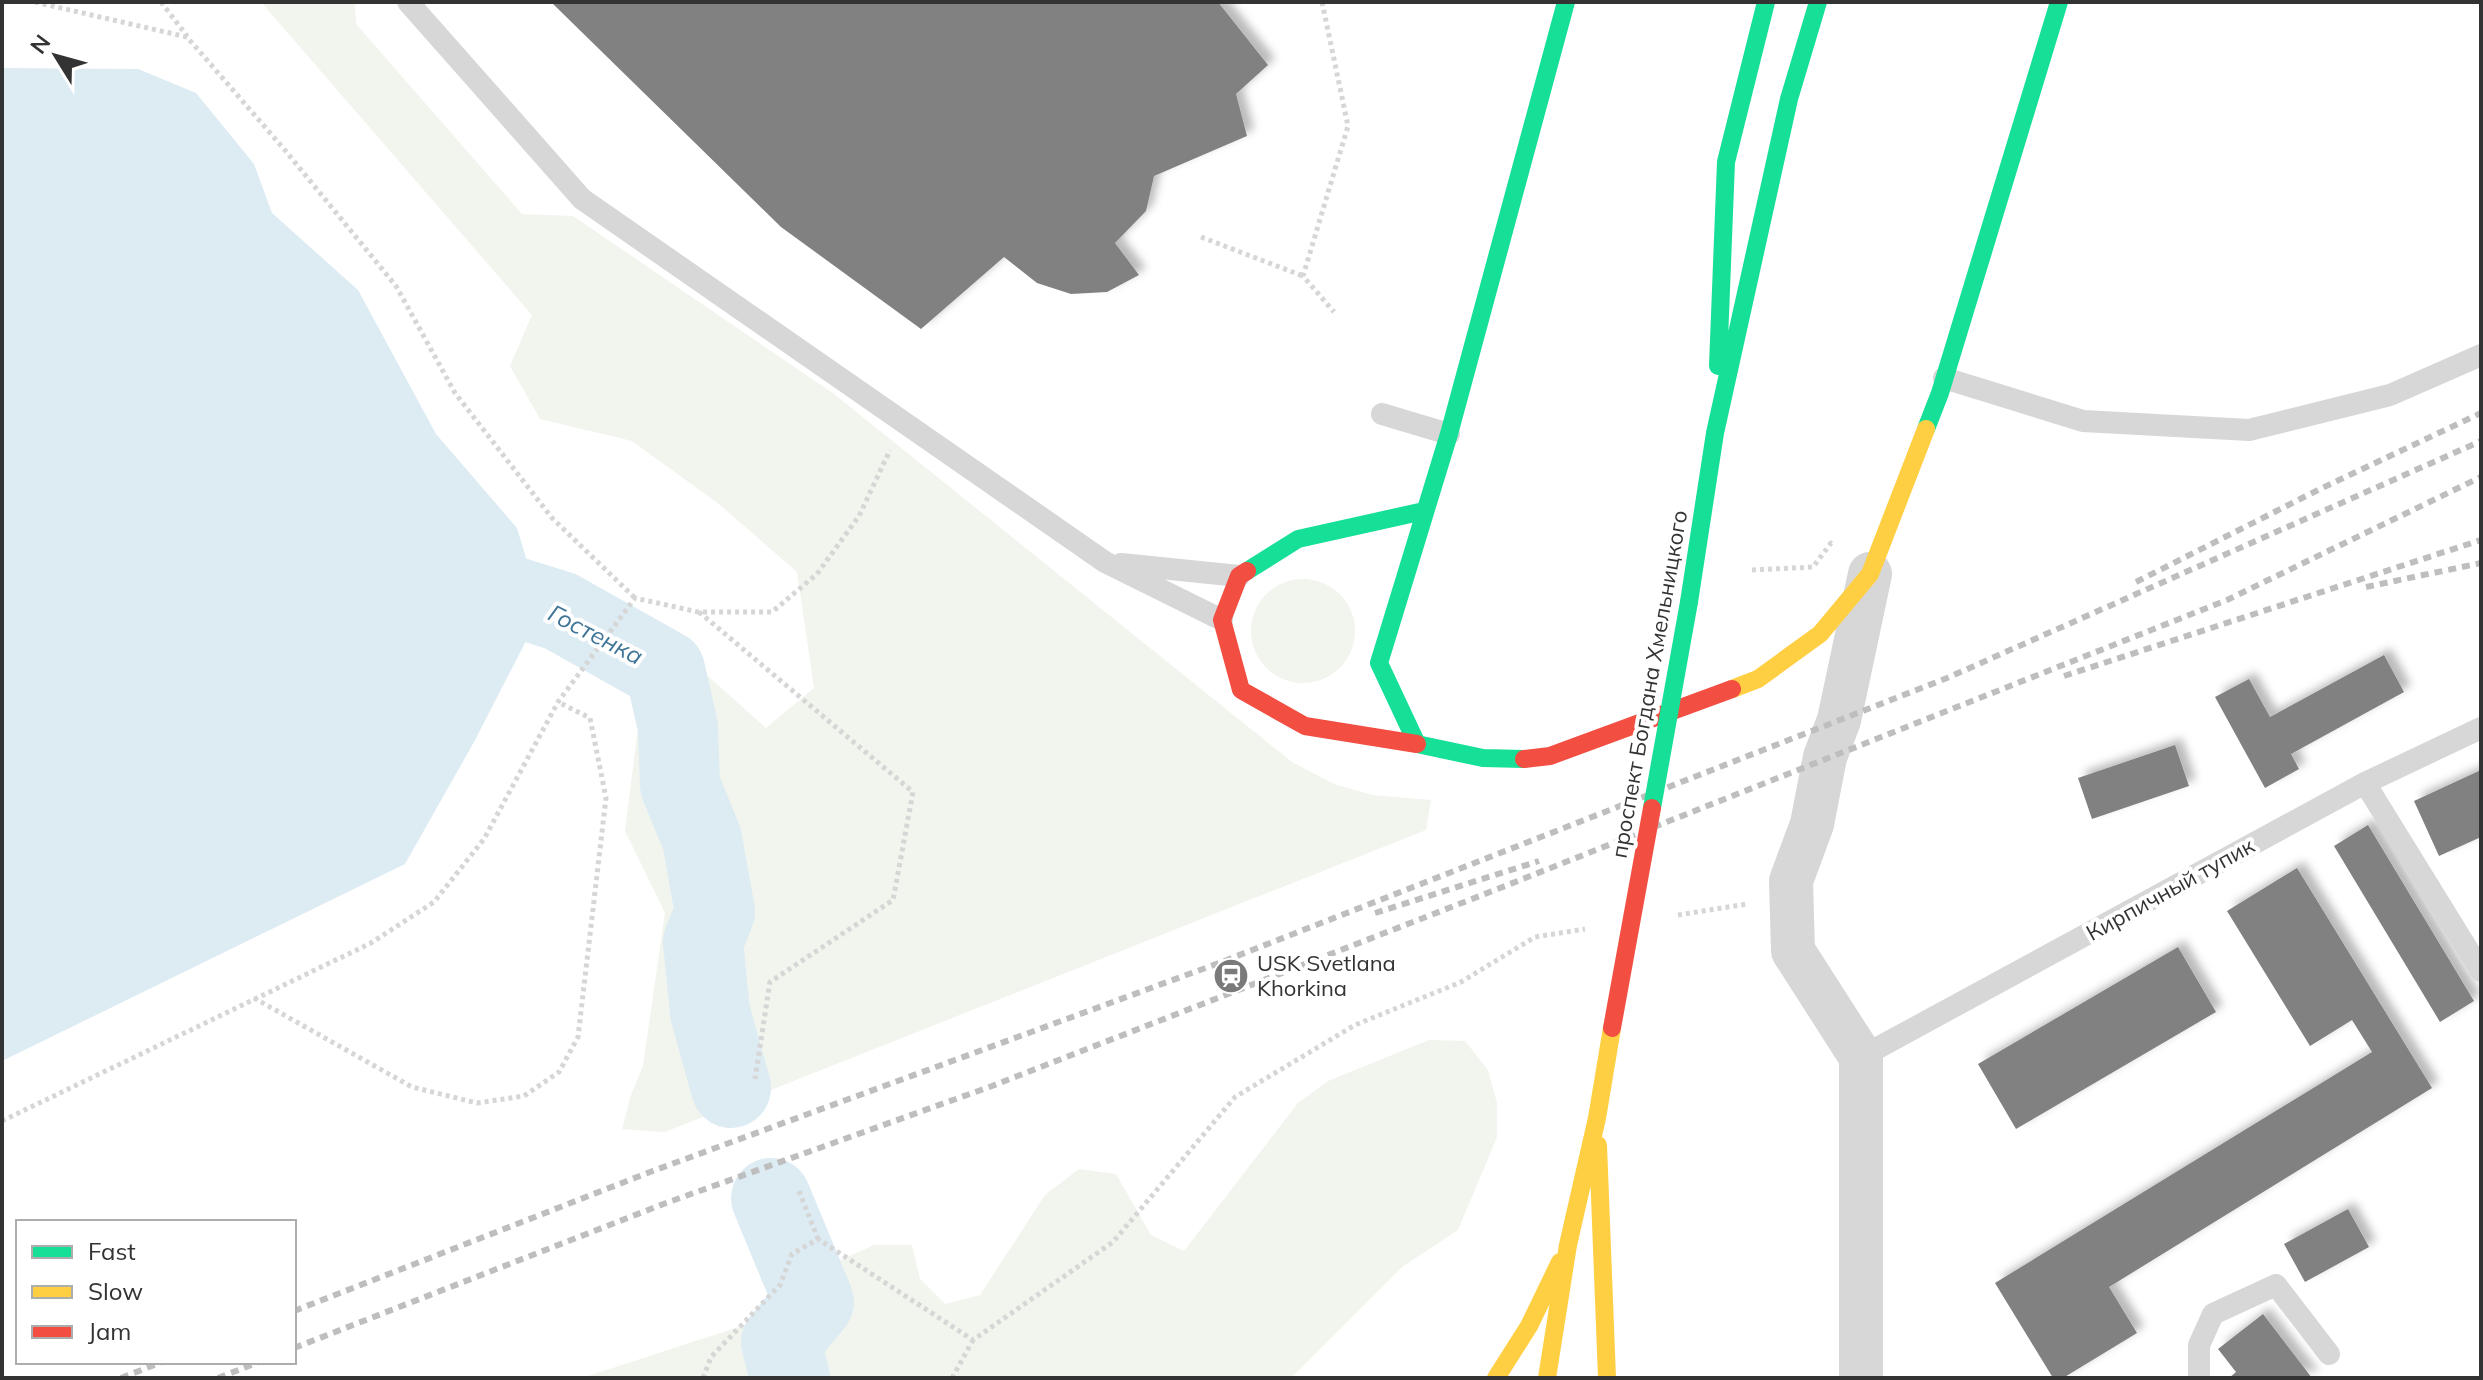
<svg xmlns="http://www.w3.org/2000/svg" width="2483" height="1380" viewBox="0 0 2483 1380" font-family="Mulish,sans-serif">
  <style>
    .green { fill: #f1f5ed }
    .water { fill: #ddebf3 }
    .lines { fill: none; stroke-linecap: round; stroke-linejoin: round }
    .river { stroke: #ddebf3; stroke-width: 80 }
    .building { fill: #818181; filter: url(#shadow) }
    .path { stroke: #d6d6d6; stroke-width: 5; stroke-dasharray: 4 4; stroke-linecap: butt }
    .lane { stroke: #d7d7d7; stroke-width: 22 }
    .street { stroke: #d7d7d7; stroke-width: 44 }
    .fast { stroke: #16e098; stroke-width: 18 }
    .slow { stroke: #ffcf43; stroke-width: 18 }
    .jam { stroke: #f24e42; stroke-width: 18 }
    .rail { stroke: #bebebe; stroke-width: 6; stroke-dasharray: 8 6; stroke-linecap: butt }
    .fast-bridge { stroke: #16e098; stroke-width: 18 }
    .jam-bridge { stroke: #f24e42; stroke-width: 18 }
    .labels { text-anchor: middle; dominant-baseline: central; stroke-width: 8; stroke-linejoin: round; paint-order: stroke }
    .street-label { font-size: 22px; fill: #333; stroke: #fff }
    .poi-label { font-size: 22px; fill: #333; stroke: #fff; text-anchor: start }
    .water-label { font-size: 24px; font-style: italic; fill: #3f7597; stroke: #fff }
  </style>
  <defs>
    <filter id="shadow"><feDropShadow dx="7" dy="-7" stdDeviation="4" flood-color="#0004"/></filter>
  </defs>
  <rect width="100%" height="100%" fill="#fff"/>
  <!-- green -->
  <path class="green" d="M 261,2 L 355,2 L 356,24 L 522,214 L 573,216 L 834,394 L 1292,762 L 1334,784 L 1372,795 L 1431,800 L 1426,830 L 665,1132 L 622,1129 L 631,1095 L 643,1066 L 665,913 L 625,831 L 640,712 L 689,659 L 766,728 L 814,688 L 797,572 L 719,504 L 632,441 L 540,419 L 510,366 L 532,315 Z
    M1251 631a52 52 0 1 1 104 0a52 52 0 1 1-104 0Z
    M 1429,1040 L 1465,1041 L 1488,1070 L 1497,1103 L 1497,1137 L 1458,1230 L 1402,1267 L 1291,1378 L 582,1378 L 788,1311 L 840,1260 L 874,1245 L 912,1245 L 920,1279 L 945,1304 L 980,1295 L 1045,1195 L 1079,1169 L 1116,1174 L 1151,1235 L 1184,1251 L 1298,1103 L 1328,1081 Z"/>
  <!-- water -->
  <path class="water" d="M 2,68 L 138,69 L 196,93 L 254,164 L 272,213 L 358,290 L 436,434 L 517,528 L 537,595 L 525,643 L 474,742 L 405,864 L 2,1061 Z"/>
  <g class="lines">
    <!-- river -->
    <path class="river" d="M 427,584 L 467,582 L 560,611 L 665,670 L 678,727 L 680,785 L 702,839 L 715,912 L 703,942 L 710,1012 L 731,1088
      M 771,1198 L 814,1302 L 781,1342 L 790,1378"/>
  </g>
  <!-- building -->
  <path class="building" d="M 551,2 L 1218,2 L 1268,65 L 1236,94 L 1247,136 L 1154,176 L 1146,211 L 1115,243 L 1139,275 L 1107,292 L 1071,294 L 1037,283 L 1004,257 L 921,329 L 781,227 Z
    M 2384,655 L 2404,692 L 2291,754 L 2299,769 L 2265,788 L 2215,697 L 2249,679 L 2270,717 Z
    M 2175,745 L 2189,786 L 2092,819 L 2078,778 Z
    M 2481,770 L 2481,837 L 2439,856 L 2414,801 Z
    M 2368,825 L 2474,1001 L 2440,1022 L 2334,846 Z
    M 2297,868 L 2432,1088 L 2109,1287 L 2137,1333 L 2063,1378 L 2053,1378 L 1995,1283 L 2372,1052 L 2352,1020 L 2310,1046 L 2227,911 Z
    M 2178,947 L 2216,1012 L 2016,1129 L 1978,1064 Z
    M 2348,1209 L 2369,1247 L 2305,1282 L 2284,1244 Z
    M 2263,1314 L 2312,1378 L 2229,1378 L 2236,1372 L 2218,1349 Z"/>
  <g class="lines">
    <!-- path -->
    <path class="path" d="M 35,2 L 187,37 L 284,149 L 396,286 L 455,393 L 552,518 L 635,598
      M 161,2 L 187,36
      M 1322,2 L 1348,126 L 1303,276 L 1334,312
      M 1201,237 L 1303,276
      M 1752,570 L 1813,567 L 1831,543 L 1833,544
      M 699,612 L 913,792 L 893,900 L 770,982 L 755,1079
      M 1678,915 L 1747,904
      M 254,998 L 412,1087 L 477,1103 L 524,1096 L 559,1072 L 578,1037 L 606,798 L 590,718 L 558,702
      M 2,1121 L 371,943 L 434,902 L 484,839 L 558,702 L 635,598 L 698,612 L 772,612 L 817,574 L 859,516 L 890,450
      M 799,1191 L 818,1239
      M 703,1378 L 711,1357 L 780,1285 L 792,1254 L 818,1239 L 973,1340 L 1113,1242 L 1235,1097 L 1355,1025 L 1461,982 L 1535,937 L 1585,929
      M 952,1378 L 973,1340"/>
    <!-- lane -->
    <path class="lane" d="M 408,2 L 582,199 L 1105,562 L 1222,620
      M 1944,378 L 2083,421 L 2249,430 L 2390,395 L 2481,355
      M 1382,414 L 1449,434
      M 1121,564 L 1239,576
      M 2365,783 L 2481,971
      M 1861,1057 L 2365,783 L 2481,728
      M 2199,1378 L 2199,1345 L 2213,1314 L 2276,1285 L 2329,1354"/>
    <!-- street -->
    <path class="street" d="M 1861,1378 L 1861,1057 L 1793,951 L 1791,881 L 1812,824 L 1825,757 L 1839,720 L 1870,574"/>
    <!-- fast -->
    <path class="fast" d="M 1718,366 L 1726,162 L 1766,2
      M 1926,429 L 1940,393 L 2059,2
      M 1247,571 L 1298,539 L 1424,511
      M 1689,602 L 1715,433 L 1789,99 L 1818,2
      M 1524,759 L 1483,758 L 1417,744 L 1379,663 L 1449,434 L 1566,2"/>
    <!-- slow -->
    <path class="slow" d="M 1732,689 L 1758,679 L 1820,634 L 1870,574 L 1926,429
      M 1598,1145 L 1607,1378
      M 1496,1378 L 1529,1326 L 1560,1262
      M 1547,1378 L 1568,1245 L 1597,1118 L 1612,1028"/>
    <!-- jam -->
    <path class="jam" d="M 1247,571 L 1239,576 L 1222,620 L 1241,690 L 1305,726 L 1417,744
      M 1524,759 L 1550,756 L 1732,689"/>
    <!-- rail -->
    <path class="rail" d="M 2136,582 L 2320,489 L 2481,413
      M 2366,587 L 2481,563
      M 2064,676 L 2481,540
      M 1375,913 L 1539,861
      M 294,1311 L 650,1172 L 1219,963 L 1947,678 L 2481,441
      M 294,1348 L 666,1203 L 992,1086 L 1495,890 L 2227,600 L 2481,477
      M 121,1378 L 162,1362
      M 218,1378 L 259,1362"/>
    <!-- fast-bridge -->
    <path class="fast-bridge" d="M 1652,808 L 1689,602"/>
    <!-- jam-bridge -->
    <path class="jam-bridge" d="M 1612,1028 L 1652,808"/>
  </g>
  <!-- icons -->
  <defs>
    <symbol id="station-disc" viewBox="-11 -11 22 22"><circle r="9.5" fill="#7a7a7a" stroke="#fff"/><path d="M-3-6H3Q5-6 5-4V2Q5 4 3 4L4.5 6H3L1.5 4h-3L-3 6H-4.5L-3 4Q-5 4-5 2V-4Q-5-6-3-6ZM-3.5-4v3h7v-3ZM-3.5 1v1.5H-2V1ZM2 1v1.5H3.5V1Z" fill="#fff"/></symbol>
  </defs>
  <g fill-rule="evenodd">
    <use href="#station-disc" x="1211" y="956" width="40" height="40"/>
  </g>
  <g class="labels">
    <!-- street labels -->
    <g class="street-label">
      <text transform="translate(1649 684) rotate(-80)">проспект Богдана Хмельницкого</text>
      <text transform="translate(2170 889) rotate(-29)">Кирпичный тупик</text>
    </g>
    <!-- poi labels -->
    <g class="poi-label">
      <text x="1257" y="963">USK Svetlana<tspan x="1257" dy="25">Khorkina</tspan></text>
    </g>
    <!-- water labels -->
    <g class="water-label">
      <text transform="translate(596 634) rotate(27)">Гостенка</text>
    </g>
  </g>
  <!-- border -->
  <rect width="2483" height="1380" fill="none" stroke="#333333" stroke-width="8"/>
  <!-- legend -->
  <rect x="16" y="1220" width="280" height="144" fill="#ffffff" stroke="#adadad" stroke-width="2"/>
  <rect x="32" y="1246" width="40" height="12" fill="#16e098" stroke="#adadad" stroke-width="2"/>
  <text x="88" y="1260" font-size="24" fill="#333333">Fast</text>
  <rect x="32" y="1286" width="40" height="12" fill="#ffcf43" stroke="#adadad" stroke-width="2"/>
  <text x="88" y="1300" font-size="24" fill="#333333">Slow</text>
  <rect x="32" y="1326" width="40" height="12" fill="#f24e42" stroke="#adadad" stroke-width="2"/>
  <text x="88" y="1340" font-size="24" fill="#333333">Jam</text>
  <!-- north arrow -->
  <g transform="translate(56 56) rotate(307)" stroke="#ffffff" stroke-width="6" paint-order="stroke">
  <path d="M0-6L14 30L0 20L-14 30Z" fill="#333333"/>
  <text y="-12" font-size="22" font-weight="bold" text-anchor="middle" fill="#333333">N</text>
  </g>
</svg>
